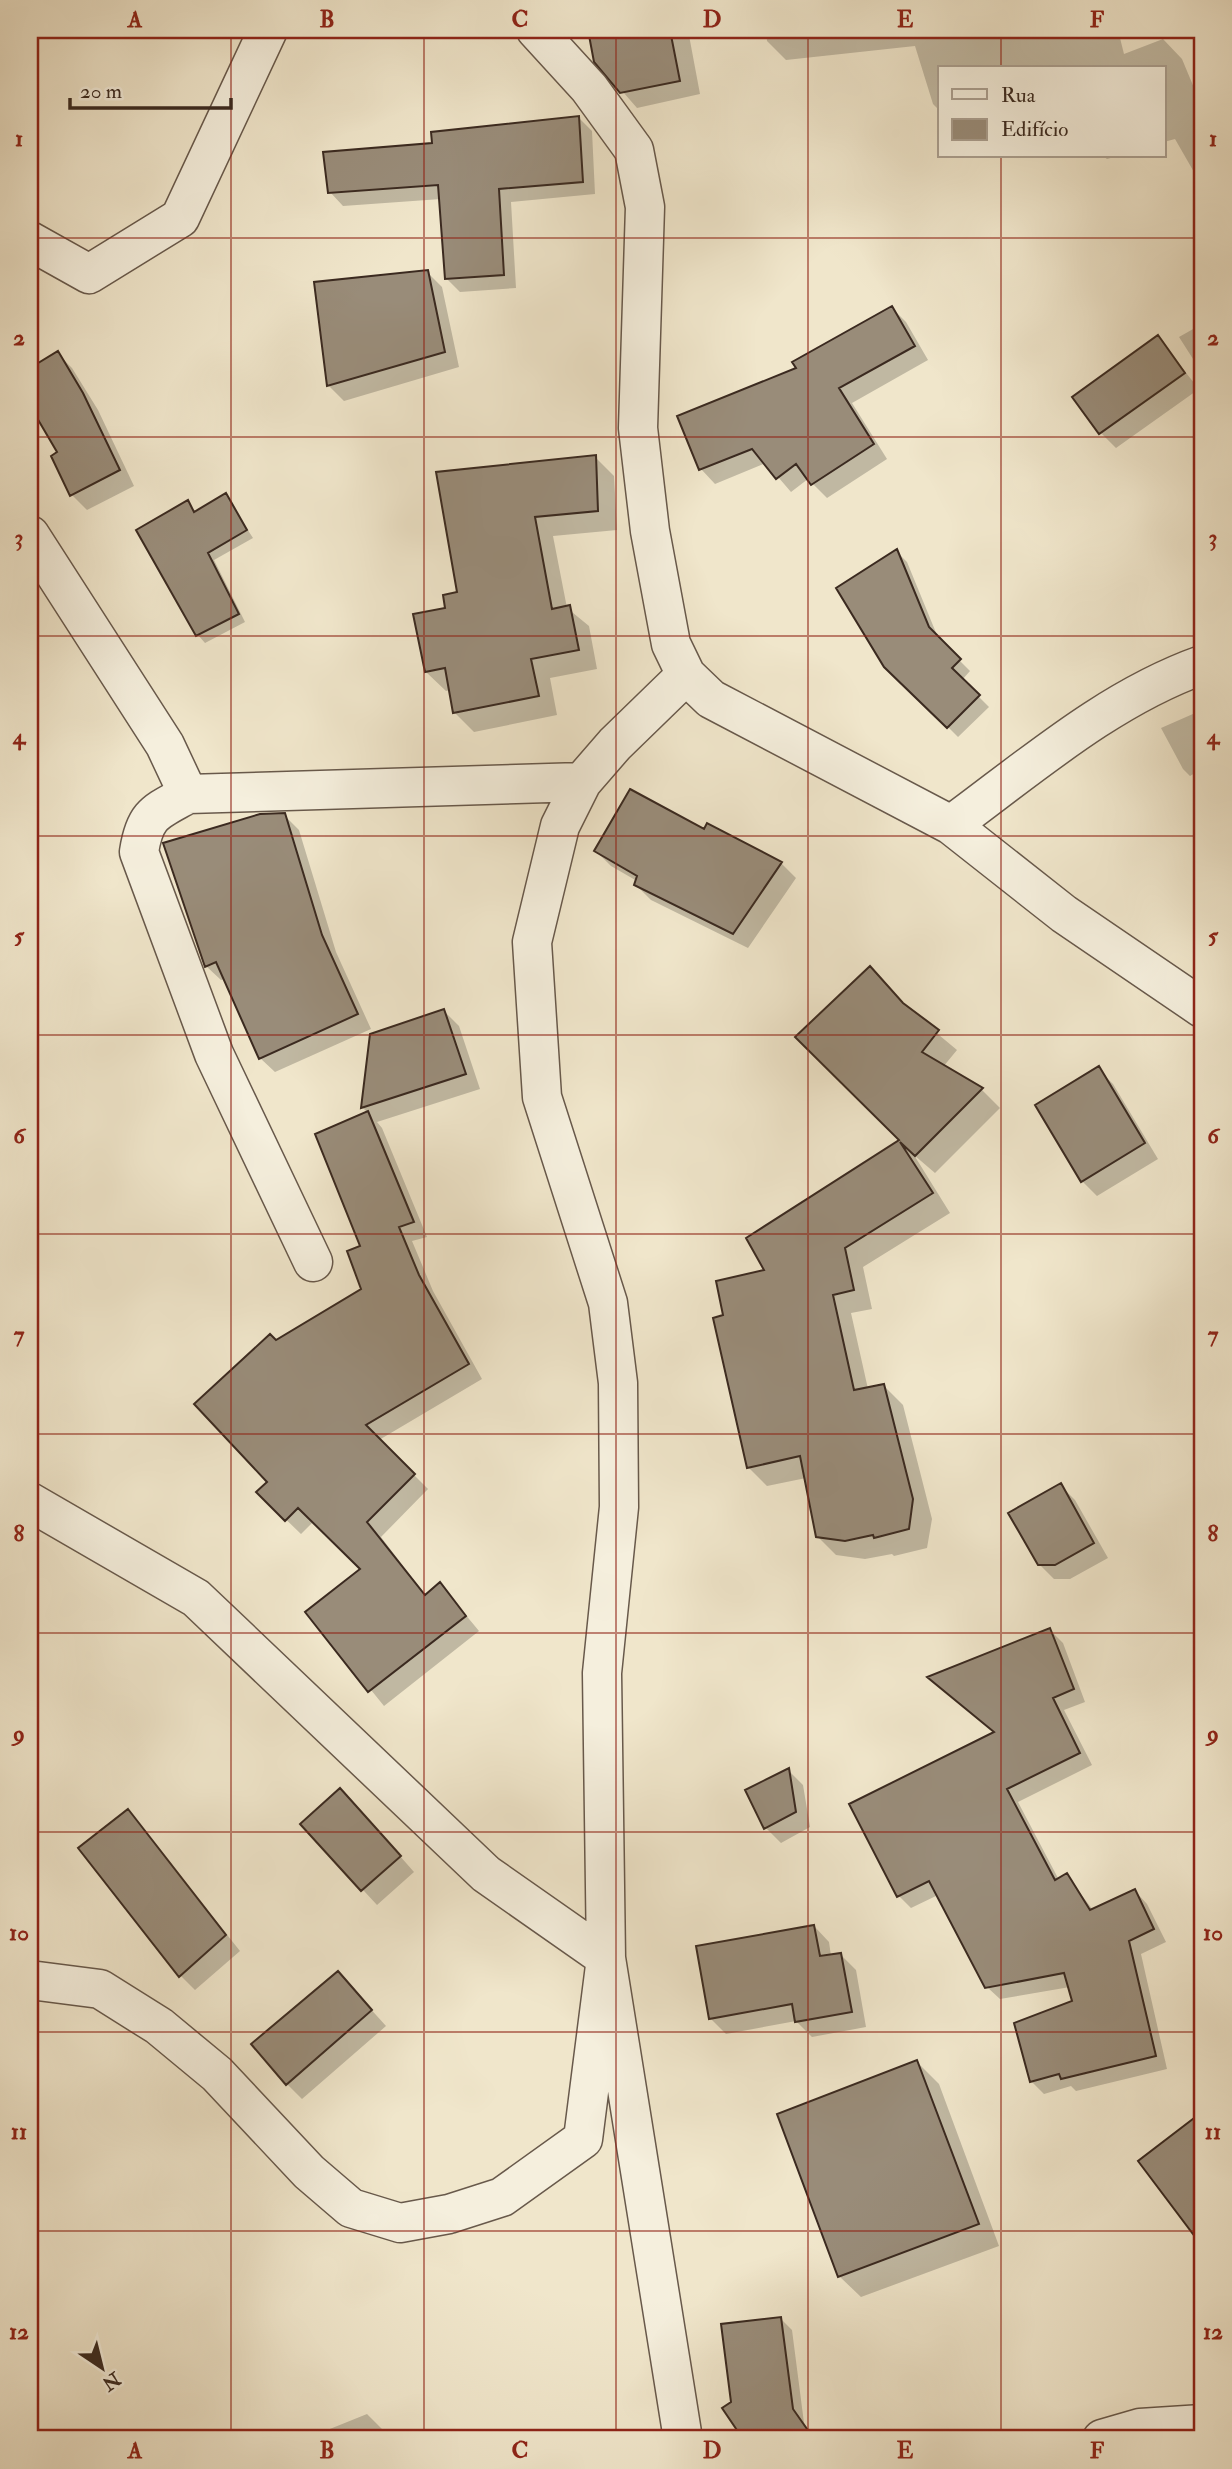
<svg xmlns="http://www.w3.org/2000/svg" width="1232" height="2469" viewBox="0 0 1232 2469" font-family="'IM FELL Double Pica',serif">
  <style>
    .shadow { fill: #0003 }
    .building { fill: #998c79; stroke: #3b2a20; stroke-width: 2 }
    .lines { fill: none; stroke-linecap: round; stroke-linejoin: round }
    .street-casing { stroke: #68594b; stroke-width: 41 }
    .street { stroke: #f5efdd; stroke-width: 38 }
    .grid { fill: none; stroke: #8f2418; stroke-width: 2; stroke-opacity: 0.55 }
    .neatline { fill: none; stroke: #8f2418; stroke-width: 2.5 }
    .grid-label { font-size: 23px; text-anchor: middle; font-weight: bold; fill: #8f2418 }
  </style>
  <rect width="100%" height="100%" fill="#f0e6cb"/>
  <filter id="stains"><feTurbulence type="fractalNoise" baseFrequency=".00286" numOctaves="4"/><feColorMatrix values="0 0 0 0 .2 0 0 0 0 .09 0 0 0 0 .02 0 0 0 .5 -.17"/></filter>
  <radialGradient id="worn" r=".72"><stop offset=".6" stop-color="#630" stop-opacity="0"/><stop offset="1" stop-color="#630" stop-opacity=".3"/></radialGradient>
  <!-- shadow -->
  <path class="shadow" d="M 589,30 L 688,30 L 700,94 L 637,108 L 596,61 Z
    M 766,30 L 1118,30 L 1124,54 L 1163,39 L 1182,59 L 1202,107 L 1202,186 L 1175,139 L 1164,142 L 1164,68 L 940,68 L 940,111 L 933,104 L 915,46 L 786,60 L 767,41 Z
    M 579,118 L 592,131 L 595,194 L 511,202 L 516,288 L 460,292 L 446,278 L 441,199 L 343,206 L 330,192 L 434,145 Z
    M 1103,156 L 1118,156 L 1107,159 Z
    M 427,272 L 442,287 L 459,367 L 344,401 L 329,386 L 316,283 Z
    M 892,308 L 906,322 L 928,360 L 852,403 L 887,459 L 827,498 L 808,479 L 791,492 L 766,463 L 715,484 L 701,469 L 679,417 L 798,369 Z
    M 1202,324 L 1202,373 L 1179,337 Z
    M 1157,337 L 1199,389 L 1116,448 L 1101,433 Z
    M 57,353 L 72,368 L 98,410 L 134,486 L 87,510 L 72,495 L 60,453 L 30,403 L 30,370 Z
    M 595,457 L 614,476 L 617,530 L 553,536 L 567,608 L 589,626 L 597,669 L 550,678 L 557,715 L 474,732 L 455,713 L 451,690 L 446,691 L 426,672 L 448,609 L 459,594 L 438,473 Z
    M 225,495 L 253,538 L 214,560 L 245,622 L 205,643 L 198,635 L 138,531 L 187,503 L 196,513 Z
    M 897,552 L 907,562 L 939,640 L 970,671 L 962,680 L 989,707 L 958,737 L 886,665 Z
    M 1202,710 L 1202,769 L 1190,776 L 1183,769 L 1161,728 Z
    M 284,815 L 299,830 L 336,952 L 371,1029 L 275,1072 L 260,1058 L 225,979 L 221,980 L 206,966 Z
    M 705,831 L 781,863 L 796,878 L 748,948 L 651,900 L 636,885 L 637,881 L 611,866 L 596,851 Z
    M 870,968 L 909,1010 L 957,1050 L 943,1067 L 982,1090 L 1000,1108 L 935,1173 L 914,1155 L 950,1213 L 863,1267 L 872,1309 L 851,1313 L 868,1389 L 884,1386 L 903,1405 L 932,1519 L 927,1548 L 894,1556 L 892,1554 L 865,1559 L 836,1555 L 817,1536 L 806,1478 L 767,1486 L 748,1467 L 725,1317 L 767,1271 L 748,1239 L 902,1141 Z
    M 444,1011 L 459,1026 L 480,1089 L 377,1122 L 382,1128 L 427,1237 L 412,1241 L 433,1291 L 482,1379 L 379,1440 L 428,1489 L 381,1537 L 426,1596 L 440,1584 L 479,1631 L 384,1706 L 308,1612 L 363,1569 L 314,1521 L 301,1534 L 273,1507 L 269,1482 L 276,1342 L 363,1290 L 368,1113 L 363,1108 L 372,1035 Z
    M 1098,1069 L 1113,1084 L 1158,1159 L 1097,1196 L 1082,1181 Z
    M 1060,1485 L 1075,1500 L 1108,1558 L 1070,1579 L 1054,1579 L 1039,1564 Z
    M 1050,1630 L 1063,1643 L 1085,1702 L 1064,1710 L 1092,1765 L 1018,1802 L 1059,1880 L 1067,1876 L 1093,1910 L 1135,1891 L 1147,1904 L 1166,1942 L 1141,1954 L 1167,2069 L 1076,2091 L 1071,2086 L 1044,2094 L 1031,2081 L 1074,2002 L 1070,1987 L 1000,1999 L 987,1987 L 938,1895 L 911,1908 L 898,1895 L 995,1733 L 930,1678 Z
    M 788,1770 L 803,1785 L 810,1827 L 781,1843 L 766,1828 Z
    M 355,1805 L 414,1872 L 377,1905 L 302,1824 Z
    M 128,1811 L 240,1951 L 195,1990 L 180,1975 Z
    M 814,1926 L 829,1942 L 831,1956 L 841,1955 L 856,1970 L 866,2027 L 812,2037 L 796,2021 L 726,2034 L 710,2018 Z
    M 338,1973 L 386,2026 L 302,2099 L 287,2084 Z
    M 917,2062 L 939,2084 L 999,2246 L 861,2297 L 839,2276 Z
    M 1202,2114 L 1202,2240 L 1140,2161 Z
    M 780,2318 L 792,2330 L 804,2423 L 815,2438 L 745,2439 L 724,2409 L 732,2403 Z
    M 367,2414 L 382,2429 L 386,2439 L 305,2439 Z"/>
  <!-- building -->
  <path class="building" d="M 588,30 L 670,30 L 680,81 L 620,93 L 594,62 Z
    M 579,116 L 583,182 L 499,189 L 504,275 L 445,279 L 438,185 L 328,193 L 323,152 L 432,143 L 431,132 Z
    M 428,270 L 445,352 L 327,386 L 314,282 Z
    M 892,306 L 915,346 L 839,388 L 874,444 L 811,485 L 796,464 L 776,479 L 752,449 L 699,470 L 677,416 L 796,368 L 792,362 Z
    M 1158,335 L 1185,373 L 1099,434 L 1072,397 Z
    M 58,351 L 83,393 L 120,470 L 70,496 L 51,456 L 57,452 L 30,406 L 30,368 Z
    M 596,455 L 598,511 L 535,517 L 552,609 L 570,605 L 579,650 L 531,659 L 539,696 L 453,713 L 445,668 L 425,672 L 413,614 L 445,608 L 443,595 L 457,592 L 436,472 Z
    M 226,493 L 247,530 L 208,553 L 239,614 L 196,636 L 136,530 L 188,500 L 194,512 Z
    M 897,549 L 929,627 L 961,659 L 952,668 L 980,695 L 947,728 L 884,667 L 836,588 Z
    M 630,789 L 704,829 L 707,823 L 782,862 L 733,934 L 634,885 L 637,876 L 594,851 Z
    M 285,813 L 322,935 L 358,1014 L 259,1059 L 216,962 L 205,967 L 163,843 L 260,814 Z
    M 870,966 L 903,1003 L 939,1030 L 922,1052 L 983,1088 L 915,1156 L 900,1142 L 933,1193 L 845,1248 L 854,1290 L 833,1295 L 854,1390 L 884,1384 L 913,1499 L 909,1529 L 874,1538 L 873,1535 L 845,1541 L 816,1537 L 800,1456 L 747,1468 L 713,1318 L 723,1315 L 716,1281 L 764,1270 L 746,1238 L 899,1140 L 795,1037 Z
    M 444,1009 L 466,1074 L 361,1108 L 370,1034 Z
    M 1099,1066 L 1145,1143 L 1081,1182 L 1035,1105 Z
    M 368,1111 L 414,1222 L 399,1227 L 419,1275 L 469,1364 L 366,1425 L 415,1474 L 367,1522 L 425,1595 L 440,1582 L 466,1616 L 368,1692 L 305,1612 L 360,1569 L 298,1508 L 285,1521 L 256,1492 L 267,1482 L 194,1404 L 270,1334 L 276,1340 L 361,1289 L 347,1251 L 360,1246 L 315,1134 Z
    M 1061,1483 L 1094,1543 L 1055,1565 L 1038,1565 L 1008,1513 Z
    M 1050,1628 L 1074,1689 L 1053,1698 L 1080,1753 L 1007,1789 L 1055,1880 L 1067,1873 L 1090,1910 L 1135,1889 L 1154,1929 L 1129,1941 L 1156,2056 L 1061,2079 L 1059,2074 L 1030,2082 L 1014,2023 L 1072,2001 L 1064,1973 L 985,1988 L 929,1881 L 897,1897 L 849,1804 L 994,1732 L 927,1677 Z
    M 789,1768 L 796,1812 L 764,1829 L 745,1790 Z
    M 340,1788 L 401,1856 L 361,1891 L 300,1824 Z
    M 128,1809 L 226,1935 L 179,1977 L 78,1848 Z
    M 814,1925 L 820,1956 L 841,1953 L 852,2012 L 795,2022 L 792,2004 L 709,2019 L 696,1946 Z
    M 338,1971 L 372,2010 L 286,2085 L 251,2044 Z
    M 917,2060 L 979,2224 L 838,2277 L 777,2114 Z
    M 1202,2112 L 1202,2246 L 1138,2161 Z
    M 781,2317 L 793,2409 L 814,2439 L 743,2439 L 722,2408 L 731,2402 L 721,2324 Z"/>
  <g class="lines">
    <defs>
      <path id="street" d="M 536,30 L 589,88 L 634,150 L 645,207 L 638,428 L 650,531 L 671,644 L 686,675 L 711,699 L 951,825 L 1064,914 L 1202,1008
        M 30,241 L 89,274 L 180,218 L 268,30
        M 30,535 L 165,745 L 188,794 L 582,782
        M 188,794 C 156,812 145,813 139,852 L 214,1054 L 313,1262
        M 951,825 C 1030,767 1109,698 1202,665
        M 30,1502 L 196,1598 L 486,1874 L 606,1958 L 583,2139 L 502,2197 L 449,2214 L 400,2223 L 351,2208 L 309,2172 L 217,2074 L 159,2026 L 100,1989 L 30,1980
        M 683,2439 L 606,1958 L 602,1673 L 619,1507 L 618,1383 L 608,1303 L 542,1097 L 532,942 L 560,826 L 582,782 L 615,744 L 686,675
        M 1102,2439 L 1140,2428 L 1202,2424"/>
    </defs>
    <!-- street casing -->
    <use href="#street" class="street-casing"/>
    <!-- street -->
    <use href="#street" class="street"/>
  </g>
  <!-- grid -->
  <path class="grid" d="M 231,30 L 231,2439M 424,30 L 424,2439M 616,30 L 616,2439M 808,30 L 808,2439M 1001,30 L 1001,68M 1001,156 L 1001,2439M 30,238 L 1202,238M 30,437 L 1202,437M 30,636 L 1202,636M 30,836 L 1202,836M 30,1035 L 1202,1035M 30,1234 L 1202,1234M 30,1434 L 1202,1434M 30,1633 L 1202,1633M 30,1832 L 1202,1832M 30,2032 L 1202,2032M 30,2231 L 1202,2231"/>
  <!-- margin -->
  <rect width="1232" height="2469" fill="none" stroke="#f0e6cb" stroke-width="77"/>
  <!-- legend -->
  <rect x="938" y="66" width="228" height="91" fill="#f5efdd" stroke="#aba091" stroke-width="2"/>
  <rect x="952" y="89" width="35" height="10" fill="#f5efdd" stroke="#aba091" stroke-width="2"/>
  <text x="1001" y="102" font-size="21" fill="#3b2a20">Rua</text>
  <rect x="952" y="119" width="35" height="21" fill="#998c79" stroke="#aba091" stroke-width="2"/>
  <text x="1001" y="136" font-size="21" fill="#3b2a20">Edifício</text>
  <!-- north arrow -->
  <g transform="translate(102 2368) rotate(145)" stroke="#f5efdd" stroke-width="5" paint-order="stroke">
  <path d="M0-5L12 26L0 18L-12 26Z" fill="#3b2a20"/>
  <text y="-10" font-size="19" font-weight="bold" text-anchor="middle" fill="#3b2a20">N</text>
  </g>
  <!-- scale -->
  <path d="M70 98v10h161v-10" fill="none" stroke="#3b2a20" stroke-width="3.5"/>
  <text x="80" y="98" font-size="21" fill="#3b2a20" stroke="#f5efdd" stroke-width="5" paint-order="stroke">20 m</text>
  <rect x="38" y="38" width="1156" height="2392" class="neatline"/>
  <g class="grid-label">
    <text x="135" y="27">A</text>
    <text x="327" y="27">B</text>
    <text x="520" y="27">C</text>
    <text x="712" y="27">D</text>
    <text x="905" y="27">E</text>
    <text x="1097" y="27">F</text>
    <text x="19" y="146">1</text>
    <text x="1213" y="146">1</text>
    <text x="19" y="345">2</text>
    <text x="1213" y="345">2</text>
    <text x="19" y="545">3</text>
    <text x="1213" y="545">3</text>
    <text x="19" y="744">4</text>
    <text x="1213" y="744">4</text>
    <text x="19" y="943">5</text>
    <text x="1213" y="943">5</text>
    <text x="19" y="1143">6</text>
    <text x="1213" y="1143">6</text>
    <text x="19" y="1342">7</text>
    <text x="1213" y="1342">7</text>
    <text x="19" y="1541">8</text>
    <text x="1213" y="1541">8</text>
    <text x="19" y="1741">9</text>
    <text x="1213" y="1741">9</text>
    <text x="19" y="1940">10</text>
    <text x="1213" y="1940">10</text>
    <text x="19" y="2139">11</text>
    <text x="1213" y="2139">11</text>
    <text x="19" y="2339">12</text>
    <text x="1213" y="2339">12</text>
    <text x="135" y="2458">A</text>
    <text x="327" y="2458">B</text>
    <text x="520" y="2458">C</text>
    <text x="712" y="2458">D</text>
    <text x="905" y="2458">E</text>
    <text x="1097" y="2458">F</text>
  </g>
  <rect width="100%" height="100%" filter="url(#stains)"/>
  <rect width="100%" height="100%" fill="url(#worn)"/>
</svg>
